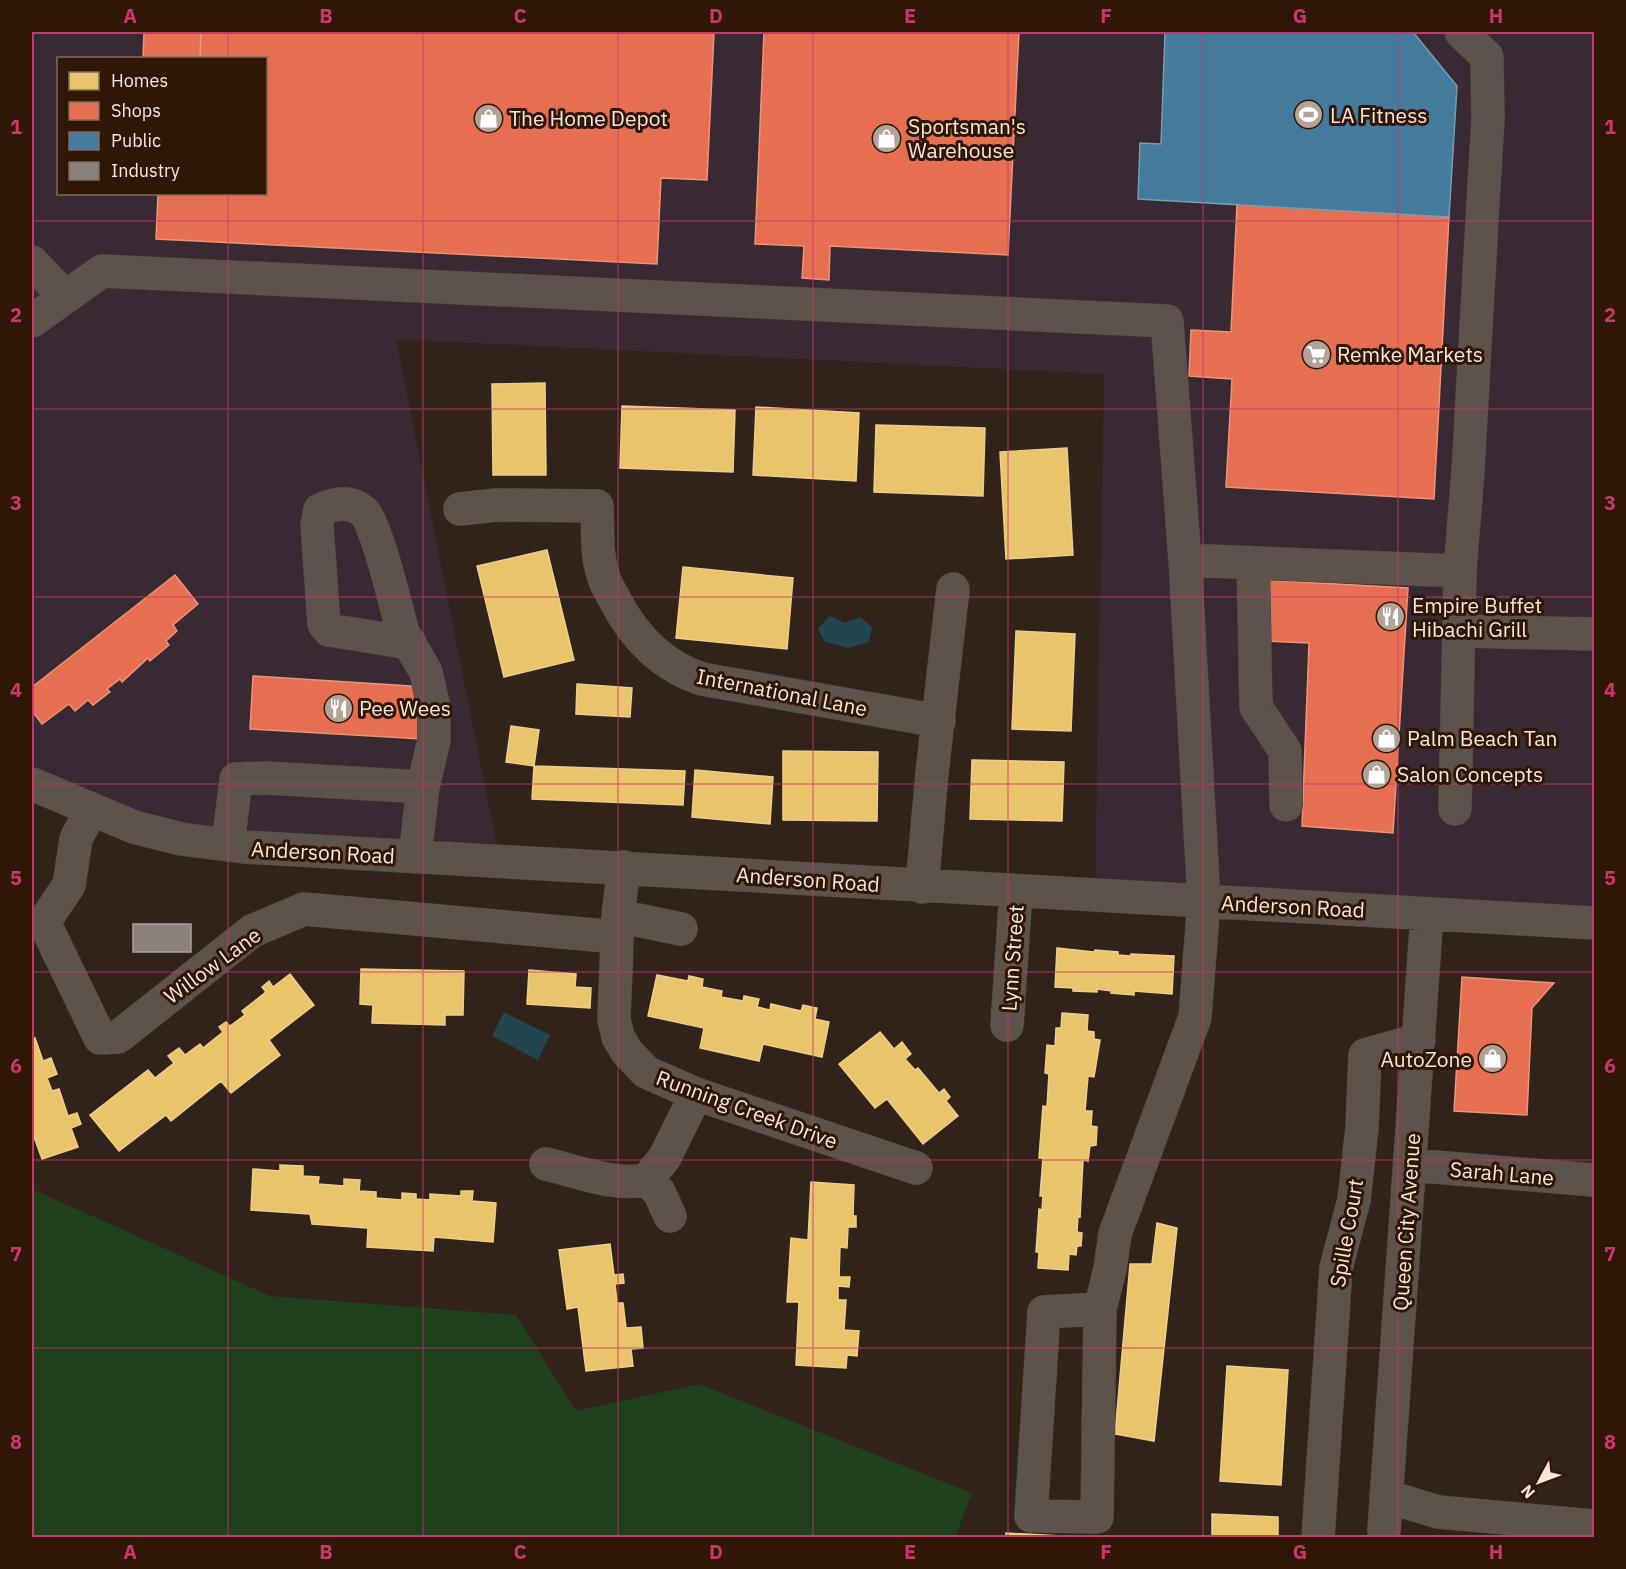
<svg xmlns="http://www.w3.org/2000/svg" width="1626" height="1569" viewBox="0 0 1626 1569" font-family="'IBM Plex Sans',sans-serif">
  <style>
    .commercial { fill: #382932; fill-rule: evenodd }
    .green { fill: #1e401a }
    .water { fill: #21464f }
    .homes { fill: #e9c46a; stroke: #eece8c; stroke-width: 1.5 }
    .shops { fill: #e76f51; stroke: #ec937a; stroke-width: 1.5 }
    .public { fill: #457b9d; stroke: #7b9bb0; stroke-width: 1.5 }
    .industry { fill: #8a817c; stroke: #ab9f98; stroke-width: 1.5 }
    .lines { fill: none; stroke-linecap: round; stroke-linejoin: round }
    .minor-casing { stroke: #4d4039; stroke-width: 34 }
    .minor { stroke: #5d534b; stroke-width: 33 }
    .grid { fill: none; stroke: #ca376e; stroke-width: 1.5; stroke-opacity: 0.55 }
    .labels { text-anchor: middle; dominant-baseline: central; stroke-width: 6; stroke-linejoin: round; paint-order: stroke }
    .poi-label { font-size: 21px; fill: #f8e6db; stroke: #301705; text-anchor: start }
    .street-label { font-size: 21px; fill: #f8e6db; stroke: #301705 }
    .neatline { fill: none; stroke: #ca376e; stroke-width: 2 }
    .grid-label { font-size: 20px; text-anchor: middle; font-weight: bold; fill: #ca376e }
  </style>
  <rect width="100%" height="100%" fill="#312319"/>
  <!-- commercial -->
  <path class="commercial" d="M 32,32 L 1594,32 L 1594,923 L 1095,895 L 1104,374 L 396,339 L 500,861 L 244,847 L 32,784 ZM 58,58 L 266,58 L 266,194 L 58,194 Z"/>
  <!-- green -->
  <path class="green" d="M 32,1189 L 270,1296 L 516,1315 L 576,1411 L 699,1384 L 972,1493 L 955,1538 L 32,1537 Z"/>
  <!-- water -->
  <path class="water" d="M 829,616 L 845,623 L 860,617 L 872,627 L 869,642 L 848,648 L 825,642 L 818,629 Z
    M 504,1012 L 550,1035 L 538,1060 L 492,1036 Z"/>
  <!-- homes -->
  <path class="homes" d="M 545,383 L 546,475 L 493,475 L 492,384 Z
    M 622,406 L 735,410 L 733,472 L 620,468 Z
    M 756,407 L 859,413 L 856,481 L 753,475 Z
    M 876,425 L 985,428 L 983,496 L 874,492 Z
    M 1067,448 L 1073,555 L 1006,559 L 1000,452 Z
    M 547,550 L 574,660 L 504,677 L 477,566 Z
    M 683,567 L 793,578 L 787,649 L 676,638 Z
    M 1016,631 L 1075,634 L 1071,731 L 1012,729 Z
    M 577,684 L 632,688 L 630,717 L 576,714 Z
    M 511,726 L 539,730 L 534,766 L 506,762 Z
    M 783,751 L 878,752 L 877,821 L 783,820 Z
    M 972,760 L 1064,762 L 1062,821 L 970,819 Z
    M 534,766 L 685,771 L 683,805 L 532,799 Z
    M 695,770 L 773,777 L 770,824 L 692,817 Z
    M 1057,948 L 1094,952 L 1095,950 L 1118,952 L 1118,955 L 1131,956 L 1131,954 L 1174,956 L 1172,994 L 1134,991 L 1134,995 L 1111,993 L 1112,991 L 1097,989 L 1097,992 L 1073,991 L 1073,988 L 1055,987 Z
    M 361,969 L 464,971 L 463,1015 L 445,1015 L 445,1025 L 372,1023 L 373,1005 L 360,1004 Z
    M 529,970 L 576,974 L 575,987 L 591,988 L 590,1008 L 527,1004 Z
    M 290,974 L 314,1005 L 269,1040 L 280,1055 L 231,1093 L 221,1081 L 171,1121 L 166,1115 L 119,1151 L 90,1115 L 148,1070 L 155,1078 L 174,1063 L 168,1056 L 179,1048 L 185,1055 L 200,1044 L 203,1048 L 223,1032 L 219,1027 L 226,1022 L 230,1026 L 245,1015 L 242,1011 L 266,992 L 262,987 L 269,981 L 273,987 Z
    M 657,975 L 688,981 L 689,976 L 703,979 L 702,987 L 722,991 L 721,997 L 743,1001 L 744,996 L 759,999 L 757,1007 L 770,1010 L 771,1004 L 801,1011 L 803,1005 L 817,1008 L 815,1019 L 829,1022 L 822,1057 L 763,1044 L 759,1061 L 700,1048 L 704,1028 L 648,1016 Z
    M 1062,1013 L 1088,1015 L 1087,1031 L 1094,1032 L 1094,1039 L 1100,1040 L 1094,1077 L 1088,1076 L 1085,1111 L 1092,1111 L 1091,1126 L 1097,1127 L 1096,1145 L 1090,1146 L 1088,1161 L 1083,1160 L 1080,1217 L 1078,1216 L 1077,1232 L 1082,1233 L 1081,1246 L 1077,1246 L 1076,1255 L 1069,1254 L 1068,1270 L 1038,1268 L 1039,1252 L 1036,1252 L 1039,1209 L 1042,1210 L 1043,1196 L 1040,1196 L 1043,1158 L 1039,1158 L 1043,1106 L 1047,1107 L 1049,1074 L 1045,1073 L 1047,1045 L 1055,1046 L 1056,1028 L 1061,1028 Z
    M 880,1032 L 894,1049 L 902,1042 L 911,1054 L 905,1059 L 915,1070 L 918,1068 L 939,1093 L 944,1089 L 950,1097 L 946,1101 L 958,1116 L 923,1144 L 887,1099 L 875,1108 L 839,1064 Z
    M 35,1038 L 43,1061 L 51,1058 L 57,1074 L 47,1078 L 52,1091 L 59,1089 L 68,1116 L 77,1113 L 81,1124 L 71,1128 L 78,1147 L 42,1159 L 32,1131 L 32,1040 Z
    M 280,1165 L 303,1166 L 303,1176 L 319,1177 L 318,1184 L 344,1186 L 344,1179 L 360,1180 L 359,1191 L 376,1192 L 376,1198 L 402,1200 L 402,1193 L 416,1194 L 416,1199 L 430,1200 L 430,1194 L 461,1196 L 461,1191 L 473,1191 L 472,1201 L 496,1203 L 493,1242 L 434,1237 L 433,1251 L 367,1247 L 368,1228 L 312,1224 L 310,1214 L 251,1210 L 253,1169 L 280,1171 Z
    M 811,1182 L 854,1185 L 853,1216 L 856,1216 L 856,1227 L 848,1227 L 847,1248 L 840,1247 L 839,1277 L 850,1277 L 849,1287 L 838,1286 L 838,1300 L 846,1300 L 844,1330 L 859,1331 L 857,1356 L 847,1355 L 846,1368 L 796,1365 L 799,1302 L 787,1302 L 791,1238 L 808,1240 Z
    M 1157,1223 L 1177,1228 L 1154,1441 L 1115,1434 L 1130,1264 L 1152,1264 Z
    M 610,1244 L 614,1275 L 623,1274 L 624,1283 L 615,1284 L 617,1303 L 623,1303 L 626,1328 L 641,1327 L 643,1348 L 631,1349 L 633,1366 L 586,1371 L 578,1307 L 567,1309 L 559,1250 Z
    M 1227,1366 L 1288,1370 L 1281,1485 L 1220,1481 Z
    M 1212,1514 L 1278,1517 L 1278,1538 L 1212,1538 Z
    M 1006,1533 L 1100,1538 L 1006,1538 Z"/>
  <!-- shops -->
  <path class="shops" d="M 144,32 L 201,32 L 200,58 L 143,58 Z
    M 201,32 L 714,32 L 707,180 L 661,178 L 657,264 L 156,239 L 158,194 L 266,194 L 266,58 L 200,58 Z
    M 764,32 L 1019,32 L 1008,255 L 830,246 L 829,280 L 802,278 L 804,246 L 755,244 Z
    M 1237,204 L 1449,217 L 1434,499 L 1226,487 L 1232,379 L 1189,376 L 1191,330 L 1231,332 Z
    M 175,575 L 198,604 L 173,625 L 177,631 L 166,641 L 169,645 L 150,661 L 148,658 L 122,682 L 120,679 L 107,689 L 110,692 L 93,705 L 88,700 L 75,711 L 69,704 L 42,724 L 32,711 L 32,687 Z
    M 1266,580 L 1408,588 L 1393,833 L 1302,826 L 1309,643 L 1263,641 Z
    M 253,676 L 426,687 L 422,739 L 250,729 Z
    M 1462,977 L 1554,983 L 1532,1008 L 1527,1115 L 1454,1111 Z"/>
  <!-- public -->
  <path class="public" d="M 1165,32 L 1413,32 L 1457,86 L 1449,217 L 1138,199 L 1140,143 L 1161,144 Z"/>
  <!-- industry -->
  <path class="industry" d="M 133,924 L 191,924 L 191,952 L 133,952 Z"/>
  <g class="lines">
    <defs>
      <path id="minor" d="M 32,262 L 65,297
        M 32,321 L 102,271 L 1167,321 L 1185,560 L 1204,901 L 1195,1017 L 1115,1234 L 1110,1269 L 1100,1309 L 1044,1312 L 1031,1516 L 1097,1517 L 1100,1309
        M 460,509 L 496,505 L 597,506 C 598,529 596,553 603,575 C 605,584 611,592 615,600 C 634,637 662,666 702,679 L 939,721
        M 1185,560 L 1460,571
        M 1253,563 L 1256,707 L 1285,751 L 1286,805
        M 1460,631 L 1594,634
        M 410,643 L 329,630 L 324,624 L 317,525 L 320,510 C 335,503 351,500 364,512 C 377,526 397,610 403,633 L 426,672 L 434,708 L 434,740 L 423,787 L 415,857
        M 32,784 L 134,827 L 181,839 L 244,847 L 1594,923
        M 1455,809 L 1460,571 L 1468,471 L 1484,185 L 1488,120 L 1487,57 L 1461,32
        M 91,810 L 76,839 L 69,885 L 44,922 L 100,1038 L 118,1037 L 252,931 L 304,909 L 617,937
        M 228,845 L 236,779 L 267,778 L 423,787
        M 624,867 L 618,916 L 614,1019 L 618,1037 L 627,1052 L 646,1072 L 696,1094 L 916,1168
        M 922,887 L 932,773 L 953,589
        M 618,916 L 681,929
        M 1007,1025 L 1016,891
        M 546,1164 C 579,1172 614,1186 647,1180 L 665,1157 L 696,1094
        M 1410,1165 L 1594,1180
        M 647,1180 L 659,1192 L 670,1216
        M 1386,1496 L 1438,1512 L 1594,1526
        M 1384,1530 L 1427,914
        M 1318,1538 L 1336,1268 L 1354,1200 L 1362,1128 L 1365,1055 L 1419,1040"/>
    </defs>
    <!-- minor casing -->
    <use href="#minor" class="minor-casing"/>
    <!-- minor -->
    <use href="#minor" class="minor"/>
  </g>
  <!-- grid -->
  <path class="grid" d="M 228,32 L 228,58M 423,32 L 423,1538M 618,32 L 618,1538M 813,32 L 813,1538M 1008,32 L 1008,1538M 1203,32 L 1203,1538M 1398,32 L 1398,1538M 228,194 L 228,1538M 32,221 L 1594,221M 32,409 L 1594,409M 32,597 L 1594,597M 32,784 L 1594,784M 32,972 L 1594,972M 32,1160 L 1594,1160M 32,1348 L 1594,1348"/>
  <!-- icons -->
  <defs>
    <symbol id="stadium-disc" viewBox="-11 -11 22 22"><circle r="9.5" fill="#b2a297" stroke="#301705"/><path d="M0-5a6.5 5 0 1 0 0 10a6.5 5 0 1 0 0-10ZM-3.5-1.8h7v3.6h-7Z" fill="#fff"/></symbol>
    <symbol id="shop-disc" viewBox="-11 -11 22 22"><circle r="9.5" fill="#b2a297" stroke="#301705"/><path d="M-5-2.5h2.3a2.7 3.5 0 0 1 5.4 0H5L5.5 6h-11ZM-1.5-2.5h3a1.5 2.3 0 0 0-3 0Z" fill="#fff"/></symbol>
    <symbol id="supermarket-disc" viewBox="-11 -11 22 22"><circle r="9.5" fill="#b2a297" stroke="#301705"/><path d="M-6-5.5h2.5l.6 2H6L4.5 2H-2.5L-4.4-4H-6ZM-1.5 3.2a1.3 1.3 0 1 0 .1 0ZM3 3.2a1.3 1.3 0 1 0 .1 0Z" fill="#fff"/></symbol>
    <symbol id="restaurant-disc" viewBox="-11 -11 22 22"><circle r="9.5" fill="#b2a297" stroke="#301705"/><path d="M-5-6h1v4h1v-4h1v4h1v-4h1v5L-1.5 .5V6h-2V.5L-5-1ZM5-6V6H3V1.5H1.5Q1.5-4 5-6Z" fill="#fff"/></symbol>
  </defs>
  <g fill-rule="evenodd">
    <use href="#stadium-disc" x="1292" y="98" width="33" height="33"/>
    <use href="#shop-disc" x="472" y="102" width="33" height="33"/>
    <use href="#shop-disc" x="870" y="122" width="33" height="33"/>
    <use href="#supermarket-disc" x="1300" y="338" width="33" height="33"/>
    <use href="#restaurant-disc" x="1374" y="600" width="33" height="33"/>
    <use href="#restaurant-disc" x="322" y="692" width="33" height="33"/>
    <use href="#shop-disc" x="1370" y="722" width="33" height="33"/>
    <use href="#shop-disc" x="1360" y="758" width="33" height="33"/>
    <use href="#shop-disc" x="1476" y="1042" width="33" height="33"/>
  </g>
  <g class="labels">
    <!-- poi labels -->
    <g class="poi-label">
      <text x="1330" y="115">LA Fitness</text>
      <text x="509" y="118">The Home Depot</text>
      <text x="908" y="126">Sportsman's<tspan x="908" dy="24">Warehouse</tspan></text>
      <text x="1337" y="354">Remke Markets</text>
      <text x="1412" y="605">Empire Buffet<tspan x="1412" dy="24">Hibachi Grill</tspan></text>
      <text x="359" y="708">Pee Wees</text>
      <text x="1407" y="738">Palm Beach Tan</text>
      <text x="1397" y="774">Salon Concepts</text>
      <text x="1472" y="1059" text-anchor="end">AutoZone</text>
    </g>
    <!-- street labels -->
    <g class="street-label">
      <text transform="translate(782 692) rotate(11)">International Lane</text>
      <text transform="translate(323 852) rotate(3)">Anderson Road</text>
      <text transform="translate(808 879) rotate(4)">Anderson Road</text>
      <text transform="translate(1293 906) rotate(3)">Anderson Road</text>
      <text transform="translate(1012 958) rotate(-86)">Lynn Street</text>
      <text transform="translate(212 965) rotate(-36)">Willow Lane</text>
      <text transform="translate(747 1109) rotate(20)">Running Creek Drive</text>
      <text transform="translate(1502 1173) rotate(5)">Sarah Lane</text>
      <text transform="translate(1406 1222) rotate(-86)">Queen City Avenue</text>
      <text transform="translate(1346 1233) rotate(-80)">Spille Court</text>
    </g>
  </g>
  <!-- border -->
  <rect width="1626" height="1569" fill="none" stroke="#301705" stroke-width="66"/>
  <!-- legend -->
  <rect x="57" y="57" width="210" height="138" fill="#301705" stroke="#806a5b" stroke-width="1.5"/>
  <rect x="69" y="72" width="30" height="18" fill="#e9c46a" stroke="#806a5b" stroke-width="1.5"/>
  <text x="111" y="87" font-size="18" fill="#f8e6db">Homes</text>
  <rect x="69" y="102" width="30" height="18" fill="#e76f51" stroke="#806a5b" stroke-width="1.5"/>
  <text x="111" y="117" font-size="18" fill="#f8e6db">Shops</text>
  <rect x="69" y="132" width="30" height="18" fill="#457b9d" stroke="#806a5b" stroke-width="1.5"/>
  <text x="111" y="147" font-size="18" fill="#f8e6db">Public</text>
  <rect x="69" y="162" width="30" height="18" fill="#8a817c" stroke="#806a5b" stroke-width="1.5"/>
  <text x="111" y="177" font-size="18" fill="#f8e6db">Industry</text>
  <!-- north arrow -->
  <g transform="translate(1539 1482) rotate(229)" stroke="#301705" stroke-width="4.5" paint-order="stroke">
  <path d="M0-4.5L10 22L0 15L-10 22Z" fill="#f8e6db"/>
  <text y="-9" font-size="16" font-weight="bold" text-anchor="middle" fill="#f8e6db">N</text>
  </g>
  <rect x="33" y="33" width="1560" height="1503" class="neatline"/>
  <g class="grid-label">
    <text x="130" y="23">A</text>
    <text x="326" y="23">B</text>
    <text x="520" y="23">C</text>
    <text x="716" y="23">D</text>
    <text x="910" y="23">E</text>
    <text x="1106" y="23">F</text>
    <text x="1300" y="23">G</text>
    <text x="1496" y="23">H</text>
    <text x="16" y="134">1</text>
    <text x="1610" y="134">1</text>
    <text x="16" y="322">2</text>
    <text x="1610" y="322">2</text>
    <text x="16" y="510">3</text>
    <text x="1610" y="510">3</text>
    <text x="16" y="697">4</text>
    <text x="1610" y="697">4</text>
    <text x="16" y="885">5</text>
    <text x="1610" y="885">5</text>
    <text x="16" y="1073">6</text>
    <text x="1610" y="1073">6</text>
    <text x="16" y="1261">7</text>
    <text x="1610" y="1261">7</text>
    <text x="16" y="1449">8</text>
    <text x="1610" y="1449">8</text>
    <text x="130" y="1559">A</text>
    <text x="326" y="1559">B</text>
    <text x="520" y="1559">C</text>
    <text x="716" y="1559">D</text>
    <text x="910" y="1559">E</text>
    <text x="1106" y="1559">F</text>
    <text x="1300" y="1559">G</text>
    <text x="1496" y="1559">H</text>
  </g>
</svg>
